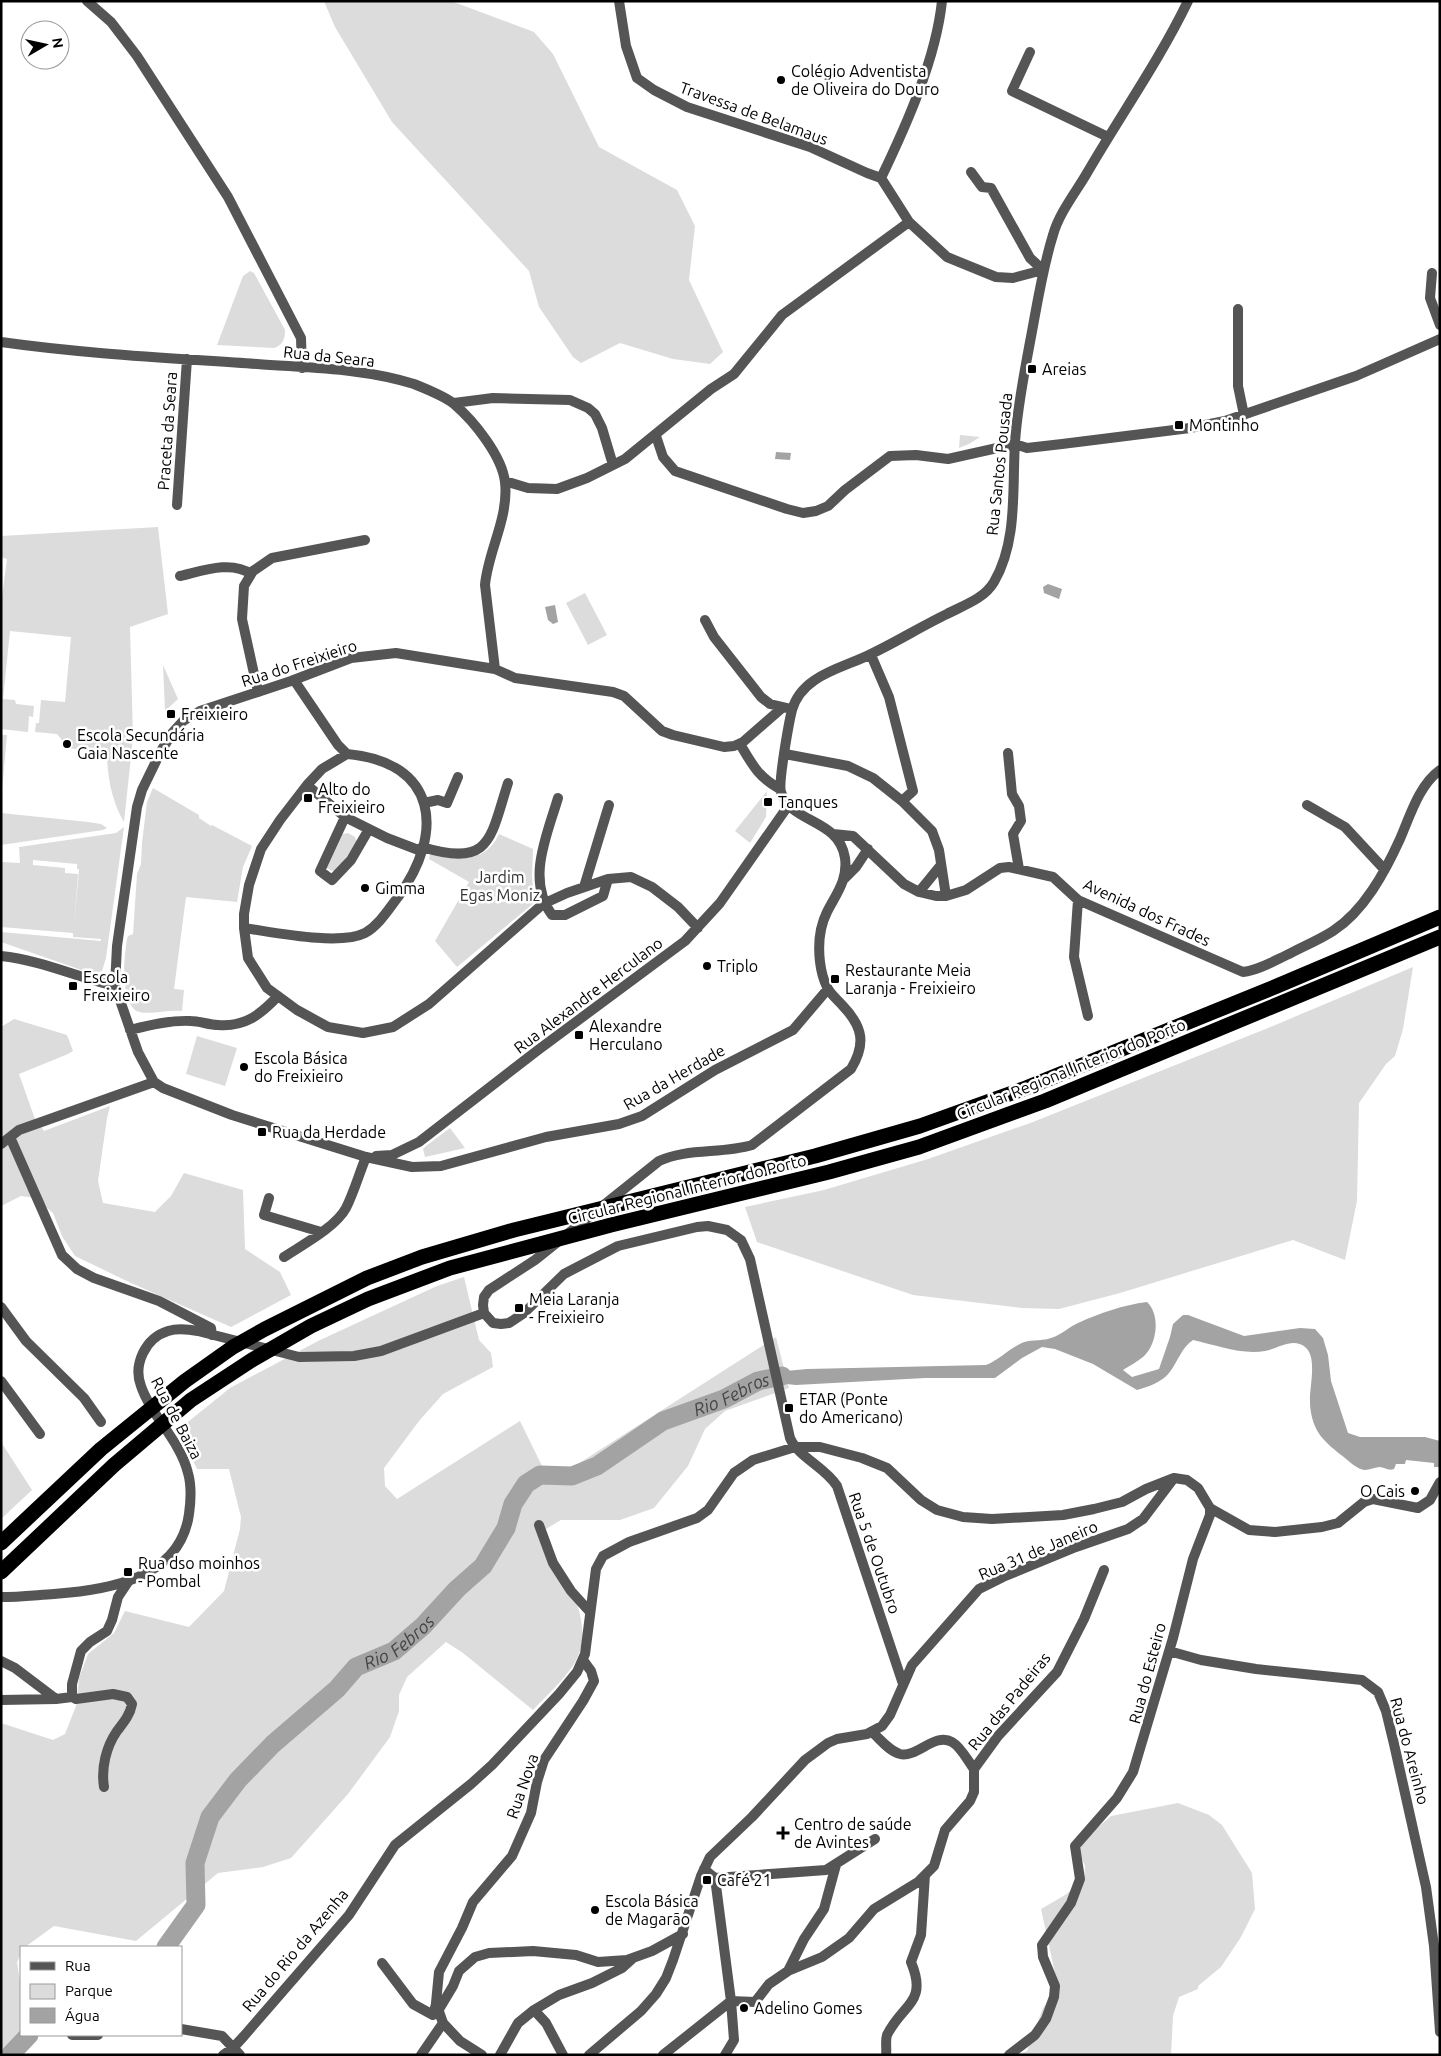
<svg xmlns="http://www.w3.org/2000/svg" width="1441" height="2056" viewBox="0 0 1441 2056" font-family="Ubuntu,sans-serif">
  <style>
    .green { fill: #dcdcdc; fill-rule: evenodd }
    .water { fill: #a3a3a3 }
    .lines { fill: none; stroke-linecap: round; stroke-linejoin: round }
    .river { stroke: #a3a3a3; stroke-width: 19 }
    .minor { stroke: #555; stroke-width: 10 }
    .highway { stroke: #000; stroke-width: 15 }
    .poi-dot { fill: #000; stroke: #fff; stroke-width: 2 }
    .labels { text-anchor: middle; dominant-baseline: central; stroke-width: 5; stroke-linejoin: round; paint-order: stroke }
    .poi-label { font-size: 16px; fill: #000; stroke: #fff; text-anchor: start }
    .street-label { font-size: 16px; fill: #000; stroke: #fff }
    .park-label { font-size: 16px; fill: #333; stroke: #fff }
    .water-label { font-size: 18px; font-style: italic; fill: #444; stroke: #fff }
  </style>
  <rect width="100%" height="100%" fill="#fff"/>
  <!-- green -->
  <path class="green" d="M 324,1 L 451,1 L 534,32 L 553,54 L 599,147 L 677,190 L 695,226 L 689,280 L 723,352 L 710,364 L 673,359 L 620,343 L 581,363 L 573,357 L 539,307 L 529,271 L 392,122 L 335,27 Z
    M 250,271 L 254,273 L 285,330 C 285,339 283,345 274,348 L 217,345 L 243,276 Z
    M 960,435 L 980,437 L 969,444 L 959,448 Z
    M 158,527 L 168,614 L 130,627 L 133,738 L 124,822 C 112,802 107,776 107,753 L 68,748 L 57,734 L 35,732 L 36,723 L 39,723 L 41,700 L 65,702 L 71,637 L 10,631 L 3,699 L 15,700 L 16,704 L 34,706 L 33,717 L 29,716 L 28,732 L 1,729 L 1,605 L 7,559 L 1,557 L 1,536 Z
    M 585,593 L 607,635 L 588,645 L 566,603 Z
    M 163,665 L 178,699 L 165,711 Z
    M 1,735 L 7,735 L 1,801 Z
    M 153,788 L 199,815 L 199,818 L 211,826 L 212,825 L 252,846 L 243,867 L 237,902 L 186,897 L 174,989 L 184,990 L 182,1011 C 167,1009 150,1016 136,1011 C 120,997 124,958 127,939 L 128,936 L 133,934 L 137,874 L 141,864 L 142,843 L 147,802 Z
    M 767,791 L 766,817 L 750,843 L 735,831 Z
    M 1,813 L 88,822 L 101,824 L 107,828 L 103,830 L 1,845 Z
    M 124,827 L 106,958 L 102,971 L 93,973 L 87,972 L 1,942 L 1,932 L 101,941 L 101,939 L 73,937 L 73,933 L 1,927 L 2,862 L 20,863 L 19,847 L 116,833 ZM 33,860 L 77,864 L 77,869 L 79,869 L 74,927 L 78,874 L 65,873 L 65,868 L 33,865 Z
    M 348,833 L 355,837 L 357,842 L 337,870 L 332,871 L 327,868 L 341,838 L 343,834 Z
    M 499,834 L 533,849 L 532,876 L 534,903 L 457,967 L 435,941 L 469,882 L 429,859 L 430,854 C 457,860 485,864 499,834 Z
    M 1413,967 L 1403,1029 L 1395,1056 L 1386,1064 L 1359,1103 L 1357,1201 L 1345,1260 L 1293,1240 L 1120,1293 L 1059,1309 L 1022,1308 L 913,1295 L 757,1242 L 745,1207 L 824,1190 L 928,1159 L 1033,1122 L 1268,1028 Z
    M 14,1019 L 67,1035 L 73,1051 L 68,1054 L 19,1074 L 35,1119 L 44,1131 L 110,1106 L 107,1118 L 98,1181 L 103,1203 L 155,1212 L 171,1196 L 184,1173 L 243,1190 L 245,1249 L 280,1272 L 291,1295 L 231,1327 L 131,1283 L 75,1256 L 62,1236 L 53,1213 L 35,1198 L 21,1196 L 1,1206 L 1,1027 Z
    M 197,1036 L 237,1048 L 225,1086 L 186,1074 Z
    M 450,1128 L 465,1148 L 425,1157 L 423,1149 L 426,1146 Z
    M 464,1277 L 479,1340 L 491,1353 L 493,1367 L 443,1394 L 419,1421 L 384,1468 L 385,1486 L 397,1499 L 520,1421 L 543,1468 L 556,1478 L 776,1337 L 789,1388 L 725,1411 L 705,1429 L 688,1466 L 654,1508 L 620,1520 L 561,1520 L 541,1532 C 562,1569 601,1627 572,1667 C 561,1683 546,1696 533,1710 L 463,1653 L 446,1642 L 407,1677 L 399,1695 L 399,1711 L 390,1737 L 348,1794 L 291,1858 L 263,1867 L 218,1873 L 136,1941 L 54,1926 L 25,1947 L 21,1947 L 21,1954 L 17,1962 L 21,1988 L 21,2035 L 30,2035 L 10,2055 L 1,2055 L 1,1723 L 53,1740 L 65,1734 L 76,1706 L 79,1678 L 88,1654 L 114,1633 L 125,1611 L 189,1627 L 224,1591 L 240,1529 L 241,1517 L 229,1469 L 197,1469 L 178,1430 L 230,1388 L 318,1341 L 437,1286 Z
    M 1,1442 L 32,1490 L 1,1519 Z
    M 1178,1803 L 1209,1815 L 1222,1825 L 1252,1873 L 1255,1909 L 1241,1937 L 1221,1967 L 1198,1986 L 1198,1989 L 1179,1997 L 1173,2016 L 1171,2055 L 1016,2055 L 1027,2051 L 1043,2008 L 1058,1987 L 1041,1909 L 1065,1895 L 1084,1880 L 1085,1866 L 1078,1849 L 1079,1844 L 1111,1816 Z"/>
  <!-- water -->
  <path class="water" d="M 776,452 L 791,453 L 790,460 L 775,459 Z
    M 1048,584 L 1062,589 L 1059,599 L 1044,593 L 1043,587 Z
    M 555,605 L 558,622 L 553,624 L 548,620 L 545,607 Z
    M 1147,1302 C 1161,1315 1157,1345 1143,1357 C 1137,1362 1129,1366 1123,1370 L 1132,1377 L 1159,1369 L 1170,1337 L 1173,1324 L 1183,1315 L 1188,1315 L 1244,1336 L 1300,1328 L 1315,1329 L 1323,1338 L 1328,1355 L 1331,1381 L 1348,1433 L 1360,1437 L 1425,1437 L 1440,1441 L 1440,1467 L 1434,1467 L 1434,1463 L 1406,1460 L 1405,1464 L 1396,1464 L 1394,1469 C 1388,1471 1386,1468 1380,1467 C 1375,1467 1370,1470 1365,1470 C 1357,1469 1351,1463 1345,1458 C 1336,1451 1324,1442 1318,1432 C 1313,1424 1310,1412 1310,1402 C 1309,1388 1318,1357 1305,1347 C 1293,1337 1277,1349 1265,1351 C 1241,1355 1216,1345 1193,1340 C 1181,1348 1178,1362 1169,1373 C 1162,1382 1148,1387 1137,1390 L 1093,1364 L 1055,1349 L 1042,1347 L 1022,1358 L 995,1378 L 925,1378 L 796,1385 L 758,1381 L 760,1378 L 786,1371 L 807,1369 L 986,1365 C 999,1360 1006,1351 1018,1345 C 1029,1338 1040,1342 1051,1338 C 1061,1335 1069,1327 1078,1323 C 1100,1313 1123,1305 1147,1302 Z"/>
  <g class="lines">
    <!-- river -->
    <g class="river">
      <path id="s1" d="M 166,1947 L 196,1905 L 195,1863 L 210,1817 L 238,1780 L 273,1744 L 337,1689 L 356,1667 L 394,1651 L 423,1626 L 457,1589 L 483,1566 L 506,1528 L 513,1504 L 526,1484 L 540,1475 L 572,1476 L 597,1466 L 663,1421 L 724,1399 L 758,1381 L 782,1376"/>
      <path d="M 10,2055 L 29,2035"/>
    </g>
    <!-- minor -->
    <path class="minor" d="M 87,1 L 111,22 L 137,56 L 228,197 L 301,338 L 302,368
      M 619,1 L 626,46 L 637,78 L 654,90 L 687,107 L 810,147 L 867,173 L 881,178
      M 942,1 C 936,59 906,126 881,178 L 909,222 L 947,257 L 996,277 L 1013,278 L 1043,270
      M 1030,52 L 1012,91 L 1108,137
      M 971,172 L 982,187 L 991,188 L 1030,258 L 1043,270
      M 1432,273 L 1430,298 L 1440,325
      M 1238,309 L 1238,386 L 1244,415
      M 1,342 C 86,354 172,358 257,364 C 310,368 363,368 414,384 C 424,388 446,397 454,404 C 474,421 502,456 505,482 C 509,518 488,551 485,585 L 495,669
      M 454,403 L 493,398 L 570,400 L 588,408 L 595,414 L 602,428 L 613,465
      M 656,436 L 663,457 L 675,471 L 787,509 L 803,513 L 816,511 L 828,506 L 845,490 L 890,456 L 916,455 L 948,459 L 1015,444 L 1027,448 L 1062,444 L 1190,428 L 1225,421 L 1356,376 L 1440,339
      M 505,481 L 528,488 L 557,489 L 587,478 L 625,459 L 711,389 L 734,374 L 782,315 L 909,222
      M 177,505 L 187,359
      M 180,576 C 202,571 231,560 251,574
      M 705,620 L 714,637 L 761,697 L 770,704 L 787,708
      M 871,655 L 889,697 L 913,791 L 902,801
      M 258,692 L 242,619 L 244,586 L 253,571 L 272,558 L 365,540
      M 782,708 L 743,742 L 734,746 L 724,747 L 673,735 L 662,731 L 624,696 L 613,692 L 515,678 L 495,669 L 396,653 L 351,658 L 291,681 L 200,711 L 183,721 L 173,732 L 161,751 L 142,790 L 137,807 L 117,946 L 115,986 L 138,1052 L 154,1082 L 163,1088 L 232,1115 L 366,1157 L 412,1167 L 441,1166 L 546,1137 L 619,1124 L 642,1116 L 715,1070 L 793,1030 L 827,990
      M 740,744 C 752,764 758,777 780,789
      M 1008,753 L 1012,794 L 1019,806 L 1021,821 L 1013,834 L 1019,869
      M 347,754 L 322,769 L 307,785 L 280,820 L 261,849 L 249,885 L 244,914 L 244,928 L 248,958 L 267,988 L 297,1010 L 328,1027 L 363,1033 L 393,1027 L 429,1004 L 543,904 L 567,893 L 608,879 L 631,877 L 652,887 L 678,907 L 698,928
      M 785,754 L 848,766 L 873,778 L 902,801 L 932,831 L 939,850 L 946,896
      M 307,785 L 345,817 L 387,838 L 421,851
      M 558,798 C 547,835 526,880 552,915 L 565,915 L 603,896 L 608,879
      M 424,803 L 438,800 L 447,803 L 458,777
      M 1307,805 L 1345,827 L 1384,869
      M 345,817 L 320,871 L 332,880 L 351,860 L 369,829
      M 833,834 L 853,836 L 904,884 L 919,892 L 936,896 L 946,896 L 966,890 L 1000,868 L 1009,867 L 1053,877 L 1078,900 L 1243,972 C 1259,970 1274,961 1289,954 C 1304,946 1319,940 1333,931 C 1364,911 1385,872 1400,839 C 1410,816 1419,785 1440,770
      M 422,847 C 492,868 490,838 508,783
      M 844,879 L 856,867 L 868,849
      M 584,887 L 609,805
      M 919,892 L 941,865
      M 1078,900 L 1074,957 L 1088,1016
      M 244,928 C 273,932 339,946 365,933 C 379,925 388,910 398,897 C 445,833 438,762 347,754 L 338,745 L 294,680
      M 1,956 C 40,960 77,977 115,986
      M 130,1030 C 150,1025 171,1020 191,1021 C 200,1021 209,1025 218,1025 C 245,1027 260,1015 278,996
      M 10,1137 L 62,1255 L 77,1269 L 94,1278 L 159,1301 L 211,1328 L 212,1335
      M 1,1144 L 19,1130 L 154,1082
      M 376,1156 L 392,1155 L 419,1142 L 538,1050 L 685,941 L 720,903 L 788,806
      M 269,1198 L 264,1215 L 321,1232
      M 284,1257 C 302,1245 336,1227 346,1208 C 354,1192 359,1174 366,1157
      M 1,1307 L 26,1341 L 84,1398 L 101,1422
      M 1,1381 L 40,1434
      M 1210,1508 L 1249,1530 L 1275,1532 L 1322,1527 L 1338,1523 L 1364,1502 L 1373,1499 L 1418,1508 L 1430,1500 L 1440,1482
      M 539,1525 L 553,1563 L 571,1591 L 590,1612
      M 1,1597 C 19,1597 37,1595 54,1594 C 108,1590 180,1579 189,1514 C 191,1500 192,1487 188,1473 C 180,1440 151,1416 141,1386 C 133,1365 145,1338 168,1331 C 178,1328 187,1329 198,1331 L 299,1357 L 354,1356 L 381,1351 L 484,1313
      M 1169,1651 L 1201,1660 L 1256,1669 L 1362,1680 L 1378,1692 L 1386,1711 L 1394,1744 L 1426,1887 L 1434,1946 L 1440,2032
      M 1,1661 L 15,1668 L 56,1699
      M 903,1684 L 837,1486 C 825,1467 798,1457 790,1438 L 750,1259 L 741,1240 L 727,1230 L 708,1226 L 697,1227 L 618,1246 L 564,1274 L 524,1313 L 509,1323 L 501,1324 L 493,1323 L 484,1313 L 483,1305 L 484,1297 L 489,1290 L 535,1260 L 659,1161 C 686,1148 723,1154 752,1145 L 851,1069 C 866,1044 863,1027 843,1006 C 838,1000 830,994 827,987 C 823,979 821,970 820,962 C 818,945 819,928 827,912 C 836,894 848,880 845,858 C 839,818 791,824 781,792 C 778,783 789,722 792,710 C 802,674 845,668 873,653 C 898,641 922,626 947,614 C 964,605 984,599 994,582 C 1018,541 1012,488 1015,443 C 1017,409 1024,375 1030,342 C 1037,306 1042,270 1053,235 C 1059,213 1076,192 1087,173 C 1120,116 1159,61 1188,1
      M 1,1700 L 56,1699 L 72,1697
      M 872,1732 C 880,1739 889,1751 900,1754 C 917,1758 935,1732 952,1742 C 961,1747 968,1761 974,1769
      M 974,1769 L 998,1736 L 1057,1672 L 1084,1619 L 1104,1570
      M 104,1787 C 101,1768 106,1747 117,1731 C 124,1722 130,1715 132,1704 L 127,1697 L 113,1694 L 76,1699 L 72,1697 L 72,1684 L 81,1651 L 90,1642 L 107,1631 L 112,1620 L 118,1597 L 128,1582
      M 704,1869 L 715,1878 L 731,2001 L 734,2040 L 725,2055
      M 715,1878 L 826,1870 L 875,1839
      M 382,1963 L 413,2004 L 433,2015 L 436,2004
      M 788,1971 L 804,1939 L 824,1909 L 836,1865
      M 731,2001 L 755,2002 L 769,1984 L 788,1971 L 822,1957 L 849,1938 L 874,1909 L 918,1882 L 934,1866 L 945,1830 L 970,1801 L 974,1792 L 974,1769
      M 534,2010 L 546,2023 L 563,2055
      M 438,2011 L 453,1986 L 459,1971 L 475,1957 L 489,1953 L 533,1951 L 576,1955 L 598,1962 L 627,1960 L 652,1951 L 683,1934
      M 181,2029 L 222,2036 L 240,2055
      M 72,2035 L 98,2035
      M 223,2055 L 233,2048 L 244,2036 L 349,1915 L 395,1845 L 471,1784 L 492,1765 L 559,1694 L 577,1672 L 585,1654 L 596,1569 L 603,1556 L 629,1542 L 697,1518 L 708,1510 L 734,1473 L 753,1460 L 795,1447 L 820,1447 L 862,1458 L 887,1468 L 921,1500 L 937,1510 L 963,1517 L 992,1519 L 1063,1515 L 1094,1509 L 1122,1502 L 1146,1489 L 1174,1478 L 1187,1480 L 1198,1488 L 1210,1508
      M 421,2055 L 443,2023
      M 482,2055 L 460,2041 L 443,2023 L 436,2003 L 439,1972 L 462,1928 L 473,1902 L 512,1856 L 531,1813 L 537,1782 L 544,1760 L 583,1701 L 594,1681 L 591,1671 L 583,1660
      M 500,2055 L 518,2023 L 534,2010 L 559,1995 L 592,1983 L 622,1968 L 632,1959
      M 589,2055 L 641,2011 L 656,1994 L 666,1978 L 673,1960 L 701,1876 L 710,1857 L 752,1817 L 805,1760 L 828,1743 L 837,1739 L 867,1734 L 882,1726 L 890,1715 L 912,1665 L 979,1589 L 1003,1577 L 1076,1547 L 1128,1529 L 1143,1519 L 1174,1478
      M 663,2055 L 731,2001
      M 886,2055 C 887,2049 885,2041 887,2035 C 903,2003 928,2003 911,1962 L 921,1935 L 925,1875
      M 1009,2055 L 1035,2035 L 1046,2019 L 1054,1997 L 1055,1986 L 1043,1957 L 1042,1945 L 1071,1903 L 1080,1879 L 1075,1846 L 1117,1798 L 1133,1772 L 1173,1638 L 1193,1559 L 1210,1515 L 1210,1508"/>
    <!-- highway -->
    <path class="highway" d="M 1,1543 L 101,1449 L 185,1381 L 233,1347 L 265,1329 L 367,1278 L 422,1257 L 514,1230 L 815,1156 L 920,1126 L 1026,1088 L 1277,986 L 1440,917
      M 1,1572 L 114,1465 L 191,1400 L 252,1360 L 311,1326 L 368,1299 L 450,1268 L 611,1225 L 829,1172 L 919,1147 L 1045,1101 L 1440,937"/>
  </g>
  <!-- markers -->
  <g class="poi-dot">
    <circle cx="781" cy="80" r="5"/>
    <rect x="1027" y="364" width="10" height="10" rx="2.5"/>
    <rect x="1174" y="420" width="10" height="10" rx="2.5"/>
    <rect x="166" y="709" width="10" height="10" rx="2.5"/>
    <circle cx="67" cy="744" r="5"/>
    <rect x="303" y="793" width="10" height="10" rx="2.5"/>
    <rect x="763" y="797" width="10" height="10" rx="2.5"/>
    <circle cx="365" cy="888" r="5"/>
    <circle cx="707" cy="966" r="5"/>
    <rect x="830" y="974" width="10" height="10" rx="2.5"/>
    <rect x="68" y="981" width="10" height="10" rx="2.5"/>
    <rect x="574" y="1030" width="10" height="10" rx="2.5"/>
    <circle cx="244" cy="1067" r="5"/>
    <rect x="257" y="1127" width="10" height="10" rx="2.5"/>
    <rect x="514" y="1303" width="10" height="10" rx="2.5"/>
    <rect x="784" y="1403" width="10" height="10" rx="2.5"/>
    <circle cx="1415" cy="1491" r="5"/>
    <rect x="123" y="1567" width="10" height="10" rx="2.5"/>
    <path d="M780.5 1825.5h5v5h5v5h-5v5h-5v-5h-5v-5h5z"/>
    <rect x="702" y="1875" width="10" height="10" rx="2.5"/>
    <circle cx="595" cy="1910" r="5"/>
    <circle cx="744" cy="2008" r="5"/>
  </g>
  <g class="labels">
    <!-- poi labels -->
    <g class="poi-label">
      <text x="791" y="71">Colégio Adventista<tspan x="791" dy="18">de Oliveira do Douro</tspan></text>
      <text x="1042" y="369">Areias</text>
      <text x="1189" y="425">Montinho</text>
      <text x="181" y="714">Freixieiro</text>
      <text x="77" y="735">Escola Secundária<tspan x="77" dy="18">Gaia Nascente</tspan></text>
      <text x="318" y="789">Alto do<tspan x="318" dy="18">Freixieiro</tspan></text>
      <text x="778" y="802">Tanques</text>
      <text x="375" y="888">Gimma</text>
      <text x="717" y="966">Triplo</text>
      <text x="845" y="970">Restaurante Meia<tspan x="845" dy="18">Laranja - Freixieiro</tspan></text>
      <text x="83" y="977">Escola<tspan x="83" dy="18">Freixieiro</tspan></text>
      <text x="589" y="1026">Alexandre<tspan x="589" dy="18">Herculano</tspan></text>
      <text x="254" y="1058">Escola Básica<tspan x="254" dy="18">do Freixieiro</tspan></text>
      <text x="272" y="1132">Rua da Herdade</text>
      <text x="529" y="1299">Meia Laranja<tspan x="529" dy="18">- Freixieiro</tspan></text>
      <text x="799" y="1399">ETAR (Ponte<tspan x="799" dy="18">do Americano)</tspan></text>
      <text x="1405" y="1491" text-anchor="end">O Cais</text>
      <text x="138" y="1563">Rua dso moinhos<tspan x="138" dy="18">- Pombal</tspan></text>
      <text x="794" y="1824">Centro de saúde<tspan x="794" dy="18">de Avintes</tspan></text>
      <text x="717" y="1880">Café 21</text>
      <text x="605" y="1901">Escola Básica<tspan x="605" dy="18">de Magarão</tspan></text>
      <text x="754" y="2008">Adelino Gomes</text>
    </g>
    <!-- street labels -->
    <g class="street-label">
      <text transform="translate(754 113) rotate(20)">Travessa de Belamaus</text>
      <text transform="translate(329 356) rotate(6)">Rua da Seara</text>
      <text transform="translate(167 431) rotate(-86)">Praceta da Seara</text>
      <text transform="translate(999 464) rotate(-84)">Rua Santos Pousada</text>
      <text transform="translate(299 663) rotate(-18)">Rua do Freixieiro</text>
      <text transform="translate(1147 912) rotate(25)">Avenida dos Frades</text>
      <text transform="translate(588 995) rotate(-37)">Rua Alexandre Herculano</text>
      <text transform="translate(1071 1069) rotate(-22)">Circular Regional Interior do Porto</text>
      <text transform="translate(674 1077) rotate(-30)">Rua da Herdade</text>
      <text transform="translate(687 1189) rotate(-14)">Circular Regional Interior do Porto</text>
      <text transform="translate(177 1418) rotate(62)">Rua de Baiza</text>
      <text transform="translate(1038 1550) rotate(-23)">Rua 31 de Janeiro</text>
      <text transform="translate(875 1553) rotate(71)">Rua 5 de Outubro</text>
      <text transform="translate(1147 1673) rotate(-75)">Rua do Esteiro</text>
      <text transform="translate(1009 1701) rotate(-51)">Rua das Padeiras</text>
      <text transform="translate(1410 1751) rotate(75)">Rua do Areinho</text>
      <text transform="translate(522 1786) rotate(-71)">Rua Nova</text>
      <text transform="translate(295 1950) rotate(-50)">Rua do Rio da Azenha</text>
    </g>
    <!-- park labels -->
    <g class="park-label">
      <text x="500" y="877">Jardim<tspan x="500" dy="18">Egas Moniz</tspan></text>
    </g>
    <!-- water labels -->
    <g class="water-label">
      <text stroke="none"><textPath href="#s1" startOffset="839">Rio Febros</textPath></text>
      <text stroke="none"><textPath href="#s1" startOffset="402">Rio Febros</textPath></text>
    </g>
  </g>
  <!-- border -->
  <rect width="1441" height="2056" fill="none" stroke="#000000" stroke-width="5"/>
  <!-- legend -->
  <rect x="20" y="1946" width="162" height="90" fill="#ffffff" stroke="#999999"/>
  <rect x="30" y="1962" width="25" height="8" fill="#555555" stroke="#999999"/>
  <text x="65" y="1971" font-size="15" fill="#000000">Rua</text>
  <rect x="30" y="1984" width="25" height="15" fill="#dcdcdc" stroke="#999999"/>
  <text x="65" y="1996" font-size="15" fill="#000000">Parque</text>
  <rect x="30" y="2008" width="25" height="15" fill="#a3a3a3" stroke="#999999"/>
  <text x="65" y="2021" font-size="15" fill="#000000">Água</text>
  <!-- north arrow -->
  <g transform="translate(45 45) rotate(81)"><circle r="24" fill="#ffffff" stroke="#999999"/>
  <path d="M0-4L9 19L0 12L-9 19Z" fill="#000000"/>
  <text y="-8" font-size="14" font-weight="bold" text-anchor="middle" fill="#000000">N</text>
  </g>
</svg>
